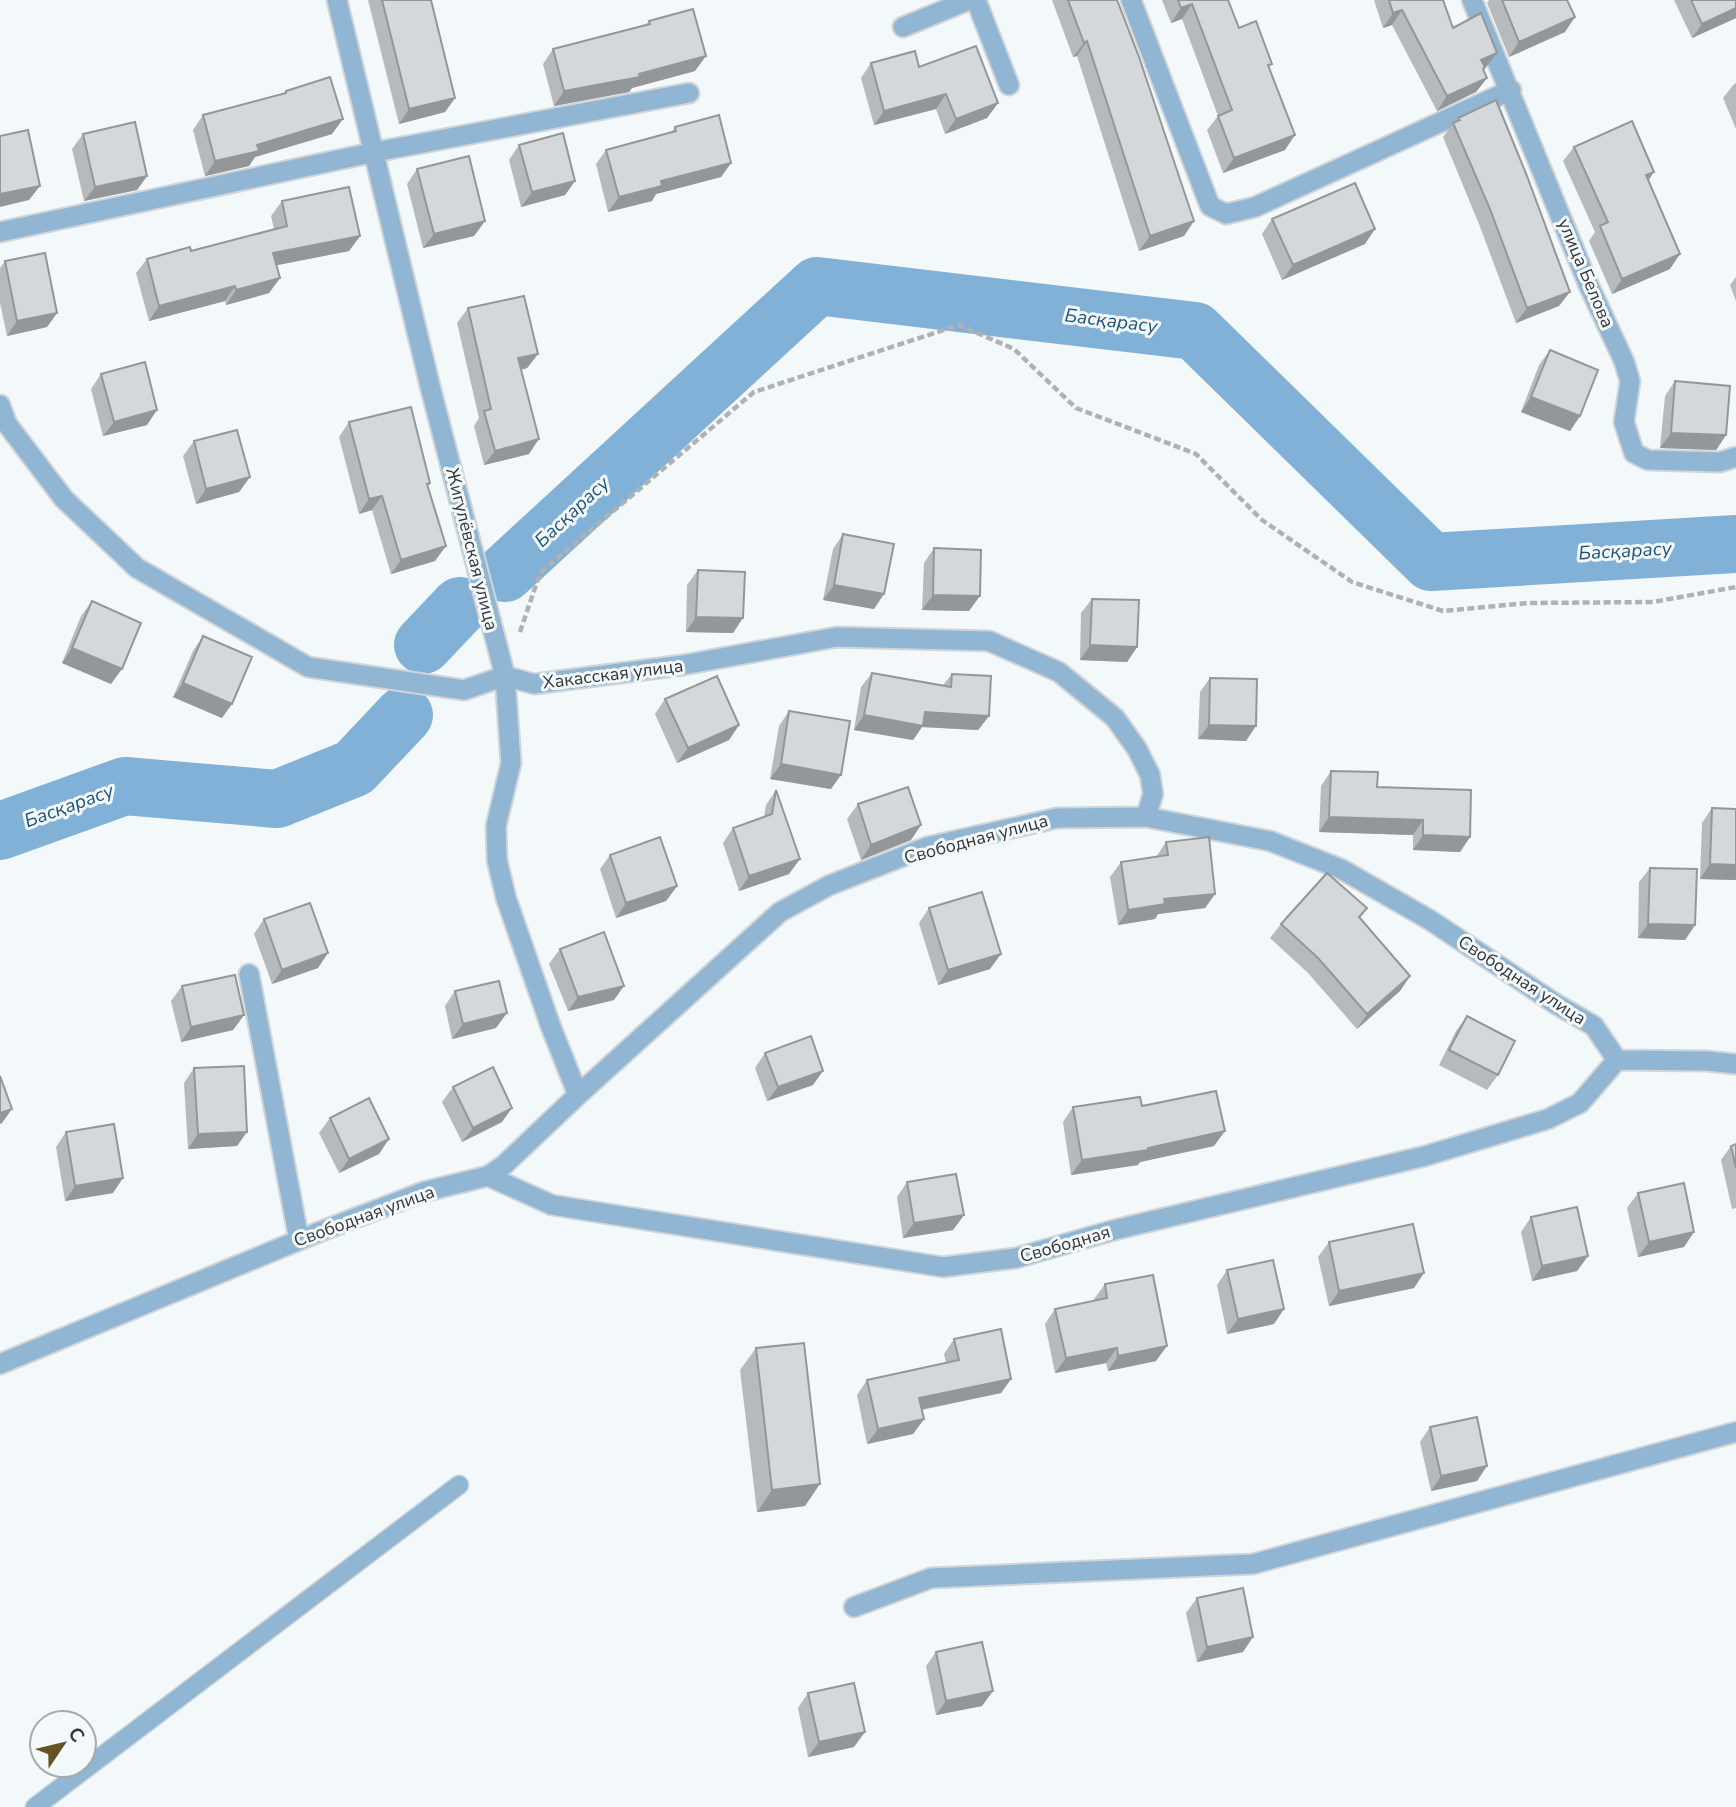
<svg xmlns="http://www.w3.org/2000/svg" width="1736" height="1807" viewBox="0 0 1736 1807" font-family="'Nunito Sans',sans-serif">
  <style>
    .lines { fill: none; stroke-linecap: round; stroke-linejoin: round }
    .river { stroke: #81b1d6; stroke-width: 58 }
    .service-casing { stroke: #d1d5d8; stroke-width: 21 }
    .minor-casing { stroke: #d1d5d8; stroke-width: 23 }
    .path { stroke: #aeb2b5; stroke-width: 4.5; stroke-dasharray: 7 3.5; stroke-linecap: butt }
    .service { stroke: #90b6d4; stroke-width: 18 }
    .minor { stroke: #90b6d4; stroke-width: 19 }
    .wall { fill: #b6babc }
    .shaded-wall { fill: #949799 }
    .building { fill: #d4d8db; stroke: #949799; stroke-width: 2 }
    .labels { text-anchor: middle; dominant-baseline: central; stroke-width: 6; stroke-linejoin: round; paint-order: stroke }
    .street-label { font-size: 18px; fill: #343637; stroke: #f3f8fb }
    .water-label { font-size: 19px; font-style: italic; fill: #1d5277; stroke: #f3f8fb }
  </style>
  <rect width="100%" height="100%" fill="#f3f8fb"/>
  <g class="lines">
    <!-- river -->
    <path class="river" d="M 505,573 L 817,286 L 1195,331 L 1431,562 L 1736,544
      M 423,645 L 460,606
      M 0,831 L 125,786 L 277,799 L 354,768 L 404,715"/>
    <defs>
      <path id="service" d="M 35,1807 L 459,1485"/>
      <path id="minor" d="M 337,0 L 431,390 L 505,676 L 511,763 L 496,826 L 497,860 L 506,898 L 551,1027 L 578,1095
        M 976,0 L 1009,85
        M 1131,0 L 1210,206 L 1226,214 L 1255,207 L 1511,90
        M 1472,0 L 1589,286 L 1624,361 L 1630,381 L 1624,422 L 1634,453 L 1648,460 L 1720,462 L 1736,457
        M 903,27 L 969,0
        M 0,232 L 375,152 L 689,93
        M 0,405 L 7,424 L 64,499 L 137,568 L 308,667 L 464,690 L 505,676 L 534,684 L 683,665 L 837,637 L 989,641 L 1059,672 L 1115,718 L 1137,749 L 1150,775 L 1153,794 L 1146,817
        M 249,974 L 299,1240
        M 1617,1060 L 1707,1061 L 1736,1064
        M 488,1176 L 552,1205 L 943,1267 L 1016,1258 L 1114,1230 L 1425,1156 L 1548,1119 L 1580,1103 L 1617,1060
        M 0,1364 L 319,1232 L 423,1192 L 488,1176 L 504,1165 L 578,1095 L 780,912 L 830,885 L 927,847 L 1057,818 L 1146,817 L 1270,841 L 1341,869 L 1430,920 L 1556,1004 L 1594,1026 L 1617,1060
        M 854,1607 L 931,1578 L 1253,1564 L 1736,1432"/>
    </defs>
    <!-- service casing -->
    <use href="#service" class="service-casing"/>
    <!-- minor casing -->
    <use href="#minor" class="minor-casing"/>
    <!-- path -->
    <path class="path" d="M 520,632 L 540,573 L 754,392 L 959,325 L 1014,349 L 1076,408 L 1196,454 L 1262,520 L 1352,582 L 1443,611 L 1528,603 L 1653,602 L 1736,587"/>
    <!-- service -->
    <use href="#service" class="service"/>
    <!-- minor -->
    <use href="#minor" class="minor"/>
  </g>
  <!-- wall -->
  <path class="wall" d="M 368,0 L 431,0 L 455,98 L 445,112 L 399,124 Z
    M 1052,0 L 1117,0 L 1184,236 L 1139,251 L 1077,56 L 1073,57 Z
    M 1162,0 L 1228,0 L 1239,28 L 1272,64 L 1269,68 L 1285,150 L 1223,173 L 1207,130 L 1218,116 L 1182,19 L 1171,23 Z
    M 1374,0 L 1443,0 L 1453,28 L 1497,53 L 1483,70 L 1487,78 L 1476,92 L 1437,111 L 1392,25 L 1383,28 Z
    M 1489,0 L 1567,0 L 1565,32 L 1509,57 L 1487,3 Z
    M 1674,0 L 1736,0 L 1736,18 L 1692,38 Z
    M 649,21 L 695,71 L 632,88 L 629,92 L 554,106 L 543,64 L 553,49 L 646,25 Z
    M 871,63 L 919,67 L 998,103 L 987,118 L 945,134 L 936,109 L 874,125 L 861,78 Z
    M 1736,83 L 1736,129 L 1723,98 L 1734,84 Z
    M 286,91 L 332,134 L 255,157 L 249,166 L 205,176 L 193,130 L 203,115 L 283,94 Z
    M 1458,118 L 1559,306 L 1516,323 L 1479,224 L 1443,137 Z
    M 675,127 L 731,163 L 721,177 L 656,194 L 652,201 L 608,212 L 596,164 L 606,150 L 671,133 Z
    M 83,134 L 147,176 L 137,190 L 84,201 L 72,149 Z
    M 519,145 L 575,181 L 565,195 L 521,207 L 509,160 Z
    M 1574,147 L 1648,180 L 1670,269 L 1612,294 L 1589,241 L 1595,232 L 1563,161 Z
    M 417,169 L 485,221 L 474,236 L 423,248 L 407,184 Z
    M 282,201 L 360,236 L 349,251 L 276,265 L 280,278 L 269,293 L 226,305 L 225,301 L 149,321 L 136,273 L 147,259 L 191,251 L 274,229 L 271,216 Z
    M 1272,219 L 1365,244 L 1282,280 L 1262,234 Z
    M 5,261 L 57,313 L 47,327 L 7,336 L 0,303 L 0,268 Z
    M 1736,277 L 1736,301 L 1730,285 Z
    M 468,308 L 538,354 L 527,368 L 521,370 L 529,454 L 484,465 L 474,426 L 479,418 L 457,323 Z
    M 1550,350 L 1580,416 L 1570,431 L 1521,412 L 1539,365 Z
    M 101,374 L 147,425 L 103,436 L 91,389 Z
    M 1675,381 L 1726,435 L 1716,450 L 1660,448 L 1665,396 Z
    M 349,422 L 430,483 L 428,487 L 435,561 L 391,574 L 372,510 L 359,514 L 339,437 Z
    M 194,441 L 250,477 L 239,492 L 196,504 L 183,456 Z
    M 843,534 L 874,609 L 823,600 L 833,549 Z
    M 934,548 L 969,611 L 922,610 L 924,563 Z
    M 698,570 L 733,633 L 686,632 L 687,585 Z
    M 1092,599 L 1137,647 L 1127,662 L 1080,660 L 1081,613 Z
    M 92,601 L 111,684 L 62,663 L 81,616 Z
    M 203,636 L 222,718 L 173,697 L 193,651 Z
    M 872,673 L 943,685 L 952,674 L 989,716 L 978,730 L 922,727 L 913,740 L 854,730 L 861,687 Z
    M 1210,678 L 1246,741 L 1198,739 L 1200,692 Z
    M 665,699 L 739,725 L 729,740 L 677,763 L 655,714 Z
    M 789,711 L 831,789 L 770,779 L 779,726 Z
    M 1331,771 L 1377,787 L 1470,837 L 1460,852 L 1413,850 L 1413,835 L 1319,832 L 1321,786 Z
    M 776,790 L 789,874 L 739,891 L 723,843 L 733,828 L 764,817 L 766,805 Z
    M 858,804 L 911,840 L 861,860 L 847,819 Z
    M 1712,808 L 1736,809 L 1736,880 L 1700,879 L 1702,823 Z
    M 1166,842 L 1215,894 L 1205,908 L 1158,914 L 1155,919 L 1118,925 L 1110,877 L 1121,862 L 1156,857 Z
    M 610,855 L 677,886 L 666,901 L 616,918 L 600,869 Z
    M 1650,868 L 1695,925 L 1685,940 L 1638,938 L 1639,882 Z
    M 929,908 L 990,969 L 938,985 L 919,923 Z
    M 1367,908 L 1360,918 L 1410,976 L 1400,991 L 1357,1029 L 1308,973 L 1270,938 L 1281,924 Z
    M 264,919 L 318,968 L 272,984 L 254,934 Z
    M 560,949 L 614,1000 L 568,1011 L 549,964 Z
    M 182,986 L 244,1015 L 233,1030 L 181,1042 L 171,1001 Z
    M 455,991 L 496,1028 L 452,1039 L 445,1006 Z
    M 1467,1016 L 1498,1075 L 1487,1090 L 1439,1065 L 1456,1031 Z
    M 765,1053 L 813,1085 L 767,1101 L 755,1068 Z
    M 194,1068 L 237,1146 L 188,1149 L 184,1083 Z
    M 453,1087 L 502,1122 L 462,1142 L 442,1102 Z
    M 1142,1106 L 1214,1146 L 1140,1162 L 1138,1165 L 1071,1175 L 1063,1122 L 1073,1107 Z
    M 330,1118 L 379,1154 L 339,1173 L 319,1133 Z
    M 66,1132 L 113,1193 L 65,1201 L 56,1147 Z
    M 1736,1144 L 1736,1208 L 1732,1209 L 1721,1160 L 1731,1146 Z
    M 907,1182 L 964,1215 L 953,1230 L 903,1238 L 897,1197 Z
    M 1638,1193 L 1684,1247 L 1638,1257 L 1627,1208 Z
    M 1531,1217 L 1588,1256 L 1577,1271 L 1532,1281 L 1521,1232 Z
    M 1329,1242 L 1414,1288 L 1329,1306 L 1318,1257 Z
    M 1227,1270 L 1274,1324 L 1227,1334 L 1217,1285 Z
    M 1105,1284 L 1156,1361 L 1108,1371 L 1106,1363 L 1055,1373 L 1045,1324 L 1055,1309 L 1095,1301 L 1094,1299 Z
    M 954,1339 L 1011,1379 L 1001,1393 L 922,1410 L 924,1419 L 913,1434 L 867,1444 L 857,1395 L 867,1380 L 946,1363 L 944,1354 Z
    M 756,1348 L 805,1506 L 757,1512 L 740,1370 Z
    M 1430,1427 L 1477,1481 L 1431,1491 L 1420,1442 Z
    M 1197,1598 L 1243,1652 L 1197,1662 L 1186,1613 Z
    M 936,1652 L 982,1706 L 936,1715 L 926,1666 Z
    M 808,1693 L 854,1747 L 808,1757 L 798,1708 Z"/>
  <!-- shaded-wall -->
  <path class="shaded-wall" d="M 1192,4 L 1182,19 L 1171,23 L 1181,8 Z
    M 1736,8 L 1736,18 L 1692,38 L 1702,24 Z
    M 1402,10 L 1392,25 L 1383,28 L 1393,13 Z
    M 1575,17 L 1565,32 L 1509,57 L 1519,42 Z
    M 1087,41 L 1077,56 L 1073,57 L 1084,43 Z
    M 1497,53 L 1486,67 L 1484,68 L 1475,82 L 1481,60 Z
    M 706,56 L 695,71 L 632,88 L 629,92 L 554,106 L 564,91 L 639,74 Z
    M 1487,78 L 1476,92 L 1437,111 L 1447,96 Z
    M 946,94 L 936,109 L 874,125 L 884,111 Z
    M 455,98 L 445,112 L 399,124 L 409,109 Z
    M 998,103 L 987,118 L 945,134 L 956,119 Z
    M 343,119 L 332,134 L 255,157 L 249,166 L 205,176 L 215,161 L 257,145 Z
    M 1295,135 L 1285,150 L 1223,173 L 1234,158 Z
    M 731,163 L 721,177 L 656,194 L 652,201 L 608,212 L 619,197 L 661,181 Z
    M 1654,172 L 1644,187 L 1646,175 Z
    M 147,176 L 137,190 L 84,201 L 95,187 Z
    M 575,181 L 565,195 L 521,207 L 532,192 Z
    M 40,186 L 29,200 L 0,207 L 0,194 Z
    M 485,221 L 474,236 L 423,248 L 434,234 Z
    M 1194,221 L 1184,236 L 1139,251 L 1150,236 Z
    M 1375,229 L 1365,244 L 1282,280 L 1293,265 Z
    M 360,236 L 349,251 L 263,268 L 273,253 Z
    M 1680,254 L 1670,269 L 1612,294 L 1622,279 Z
    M 280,278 L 269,293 L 226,305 L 236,290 Z
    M 235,286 L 225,301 L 149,321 L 159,306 Z
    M 1570,292 L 1559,306 L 1516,323 L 1527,308 Z
    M 57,313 L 47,327 L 7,336 L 17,321 Z
    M 538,354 L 527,368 L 508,373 L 518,358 Z
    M 1531,397 L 1580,416 L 1570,431 L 1521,412 Z
    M 157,410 L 147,425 L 103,436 L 114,422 Z
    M 1671,433 L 1726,435 L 1716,450 L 1660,448 Z
    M 539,439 L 529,454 L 484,465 L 495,451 Z
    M 250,477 L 239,492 L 196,504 L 206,489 Z
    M 382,496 L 372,510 L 359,514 L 369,499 Z
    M 446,546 L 435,561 L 391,574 L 401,560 Z
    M 834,585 L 884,594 L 874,609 L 823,600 Z
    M 933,595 L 980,596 L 969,611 L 922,610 Z
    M 696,617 L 743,618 L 733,633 L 686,632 Z
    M 1090,645 L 1137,647 L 1127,662 L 1080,660 Z
    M 72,648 L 122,669 L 111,684 L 62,663 Z
    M 183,683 L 232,704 L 222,718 L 173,697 Z
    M 925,712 L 989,716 L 978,730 L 922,727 L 913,740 L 854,730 L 864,715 Z
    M 739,725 L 729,740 L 677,763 L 688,748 Z
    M 1209,725 L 1256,726 L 1246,741 L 1198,739 Z
    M 781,764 L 841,775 L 831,789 L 770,779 Z
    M 1329,817 L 1423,820 L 1413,835 L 1319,832 Z
    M 921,825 L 911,840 L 861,860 L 871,845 Z
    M 1423,835 L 1470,837 L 1460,852 L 1413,850 Z
    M 800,859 L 789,874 L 739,891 L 749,876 Z
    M 1710,864 L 1736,865 L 1736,880 L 1700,879 Z
    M 677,886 L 666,901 L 616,918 L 626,903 Z
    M 1215,894 L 1205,908 L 1158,914 L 1155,919 L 1118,925 L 1128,910 L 1164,899 Z
    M 1648,924 L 1695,925 L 1685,940 L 1638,938 Z
    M 328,953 L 318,968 L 272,984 L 282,970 Z
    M 1001,954 L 990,969 L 938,985 L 948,970 Z
    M 1410,976 L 1400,991 L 1357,1029 L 1367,1014 Z
    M 624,986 L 614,1000 L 568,1011 L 578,997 Z
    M 507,1013 L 496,1028 L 452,1039 L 463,1024 Z
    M 244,1015 L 233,1030 L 181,1042 L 191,1027 Z
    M 823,1071 L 813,1085 L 767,1101 L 778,1087 Z
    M 512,1108 L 502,1122 L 462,1142 L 473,1128 Z
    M 12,1109 L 2,1123 L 0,1124 L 0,1113 Z
    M 1225,1131 L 1214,1146 L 1140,1162 L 1138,1165 L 1071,1175 L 1082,1160 Z
    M 247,1132 L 237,1146 L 188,1149 L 198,1134 Z
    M 389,1139 L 379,1154 L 339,1173 L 349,1159 Z
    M 123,1178 L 113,1193 L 65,1201 L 75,1186 Z
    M 964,1215 L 953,1230 L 903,1238 L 914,1223 Z
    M 1694,1232 L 1684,1247 L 1638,1257 L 1649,1242 Z
    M 1588,1256 L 1577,1271 L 1532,1281 L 1542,1266 Z
    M 1424,1273 L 1414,1288 L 1329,1306 L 1339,1291 Z
    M 1284,1309 L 1274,1324 L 1227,1334 L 1238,1319 Z
    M 1167,1346 L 1156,1361 L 1108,1371 L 1118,1356 Z
    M 1117,1348 L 1106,1363 L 1055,1373 L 1066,1358 Z
    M 1011,1379 L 1001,1393 L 909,1412 L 919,1398 Z
    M 924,1419 L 913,1434 L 867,1444 L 878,1429 Z
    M 1487,1466 L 1477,1481 L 1431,1491 L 1441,1476 Z
    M 820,1484 L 805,1506 L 757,1512 L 772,1490 Z
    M 1253,1637 L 1243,1652 L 1197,1662 L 1207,1647 Z
    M 993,1691 L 982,1706 L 936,1715 L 946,1701 Z
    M 865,1732 L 854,1747 L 808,1757 L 819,1742 Z"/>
  <!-- building -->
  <path class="building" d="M 382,0 L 431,0 L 455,98 L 409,109 Z
    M 1068,0 L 1117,0 L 1139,57 L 1194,221 L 1150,236 L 1087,41 L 1084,43 Z
    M 1178,0 L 1228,0 L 1239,28 L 1256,21 L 1272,64 L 1268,65 L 1295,135 L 1234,158 L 1218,116 L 1232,110 L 1192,4 L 1181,8 Z
    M 1389,0 L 1443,0 L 1453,28 L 1481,13 L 1497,53 L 1481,60 L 1485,67 L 1483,69 L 1487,78 L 1447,96 L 1402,10 L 1393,13 Z
    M 1502,0 L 1567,0 L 1575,17 L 1519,42 Z
    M 1691,0 L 1736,0 L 1736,8 L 1702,24 Z
    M 693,9 L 706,56 L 639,74 L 640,77 L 564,91 L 553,49 L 650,24 L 649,21 Z
    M 976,46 L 998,103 L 956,119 L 946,94 L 884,111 L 871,63 L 915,51 L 919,67 Z
    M 330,77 L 343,119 L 257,145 L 259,151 L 215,161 L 203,115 L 286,93 L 286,91 Z
    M 1496,100 L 1527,176 L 1570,292 L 1527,308 L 1490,209 L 1453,123 L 1460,120 L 1458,118 Z
    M 719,115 L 731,163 L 661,181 L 662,186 L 619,197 L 606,150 L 676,131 L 675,127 Z
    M 1632,121 L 1654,172 L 1646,175 L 1680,254 L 1622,279 L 1600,226 L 1608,222 L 1574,147 Z
    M 135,122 L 147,176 L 95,187 L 83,134 Z
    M 28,130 L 40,186 L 0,194 L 0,136 Z
    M 563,133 L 575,181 L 532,192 L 519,145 Z
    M 469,156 L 485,221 L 434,234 L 417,169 Z
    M 1355,183 L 1375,229 L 1293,265 L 1272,219 Z
    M 349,187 L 360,236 L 273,253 L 280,278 L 236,290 L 235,286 L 159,306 L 147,259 L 190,247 L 191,251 L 287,226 L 282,201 Z
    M 45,253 L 57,313 L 17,321 L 5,261 Z
    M 524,296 L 538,354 L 518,358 L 539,439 L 495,451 L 484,411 L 491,409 L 468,308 Z
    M 1550,350 L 1598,370 L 1580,416 L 1531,397 Z
    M 145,362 L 157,410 L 114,422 L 101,374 Z
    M 1675,381 L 1730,386 L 1726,435 L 1671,433 Z
    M 411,407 L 430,483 L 427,484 L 446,546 L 401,560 L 382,496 L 369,499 L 349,422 Z
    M 237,430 L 250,477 L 206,489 L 194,441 Z
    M 843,534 L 894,544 L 884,594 L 834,585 Z
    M 934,548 L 981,550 L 980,596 L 933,595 Z
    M 698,570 L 745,572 L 743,618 L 696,617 Z
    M 1092,599 L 1139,600 L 1137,647 L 1090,645 Z
    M 92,601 L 141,623 L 122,669 L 72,648 Z
    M 203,636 L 252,657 L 232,704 L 183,683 Z
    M 872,673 L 951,687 L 952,674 L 991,676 L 989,716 L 925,712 L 923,726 L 864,715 Z
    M 717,676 L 739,725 L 688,748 L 665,699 Z
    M 1210,678 L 1257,679 L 1256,726 L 1209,725 Z
    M 789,711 L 850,721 L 841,775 L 781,764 Z
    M 1331,771 L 1378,772 L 1377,787 L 1471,790 L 1470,837 L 1423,835 L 1423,820 L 1329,817 Z
    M 908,787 L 921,825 L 871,845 L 858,804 Z
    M 776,790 L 800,859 L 749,876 L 733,828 L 772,814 Z
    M 1712,808 L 1736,809 L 1736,865 L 1710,864 Z
    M 660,837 L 677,886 L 626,903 L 610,855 Z
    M 1209,837 L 1215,894 L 1164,899 L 1165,904 L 1128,910 L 1121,862 L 1168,855 L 1166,842 Z
    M 1650,868 L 1697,869 L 1695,925 L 1648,924 Z
    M 1327,873 L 1367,908 L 1359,917 L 1410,976 L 1367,1014 L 1318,958 L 1281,924 Z
    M 982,892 L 1001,954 L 948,970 L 929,908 Z
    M 310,903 L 328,953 L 282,970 L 264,919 Z
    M 604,932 L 624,986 L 578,997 L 560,949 Z
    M 235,975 L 244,1015 L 191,1027 L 182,986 Z
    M 499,981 L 507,1013 L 463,1024 L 455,991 Z
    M 1467,1016 L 1515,1041 L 1498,1075 L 1449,1050 Z
    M 811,1036 L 823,1071 L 778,1087 L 765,1053 Z
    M 244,1066 L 247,1132 L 198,1134 L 194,1068 Z
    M 493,1067 L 512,1108 L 473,1128 L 453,1087 Z
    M 0,1076 L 12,1109 L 0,1113 Z
    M 1216,1091 L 1225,1131 L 1148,1148 L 1148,1150 L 1082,1160 L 1073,1107 L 1140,1097 L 1142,1106 Z
    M 369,1098 L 389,1139 L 349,1159 L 330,1118 Z
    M 114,1124 L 123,1178 L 75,1186 L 66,1132 Z
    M 1736,1144 L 1736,1168 L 1731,1146 Z
    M 956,1174 L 964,1215 L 914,1223 L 907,1182 Z
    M 1684,1183 L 1694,1232 L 1649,1242 L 1638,1193 Z
    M 1577,1207 L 1588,1256 L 1542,1266 L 1531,1217 Z
    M 1413,1224 L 1424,1273 L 1339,1291 L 1329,1242 Z
    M 1273,1260 L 1284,1309 L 1238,1319 L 1227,1270 Z
    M 1153,1275 L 1167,1346 L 1118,1356 L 1117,1348 L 1066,1358 L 1055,1309 L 1107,1298 L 1105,1284 Z
    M 1001,1329 L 1011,1379 L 919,1398 L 924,1419 L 878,1429 L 867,1380 L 959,1360 L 954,1339 Z
    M 804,1343 L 820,1484 L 772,1490 L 756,1348 Z
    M 1477,1417 L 1487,1466 L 1441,1476 L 1430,1427 Z
    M 1243,1588 L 1253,1637 L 1207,1647 L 1197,1598 Z
    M 982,1642 L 993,1691 L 946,1701 L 936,1652 Z
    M 854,1683 L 865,1732 L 819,1742 L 808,1693 Z"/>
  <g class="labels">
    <!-- street labels -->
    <g class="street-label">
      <text transform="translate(1586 273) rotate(67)">улица Белова</text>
      <text transform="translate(472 549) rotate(76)">Жигулёвская улица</text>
      <text transform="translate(613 674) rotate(-7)">Хакасская улица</text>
      <text transform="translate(976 839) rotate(-15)">Свободная улица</text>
      <text transform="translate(1522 980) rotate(33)">Свободная улица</text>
      <text transform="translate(364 1216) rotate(-20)">Свободная улица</text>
      <text transform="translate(1065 1244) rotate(-16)">Свободная</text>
    </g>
    <!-- water labels -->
    <g class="water-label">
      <text transform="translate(1111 321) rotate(7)">Басқарасу</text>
      <text transform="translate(572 512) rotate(-43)">Басқарасу</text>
      <text transform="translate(1625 551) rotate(-3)">Басқарасу</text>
      <text transform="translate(69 806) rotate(-20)">Басқарасу</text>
    </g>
  </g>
  <!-- north arrow -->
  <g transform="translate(63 1744) rotate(55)"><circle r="33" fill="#f3f8fb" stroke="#a7aaad" stroke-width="2"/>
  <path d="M0-5L12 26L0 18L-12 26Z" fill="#645522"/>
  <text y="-10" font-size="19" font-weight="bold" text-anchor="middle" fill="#343637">С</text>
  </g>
</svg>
